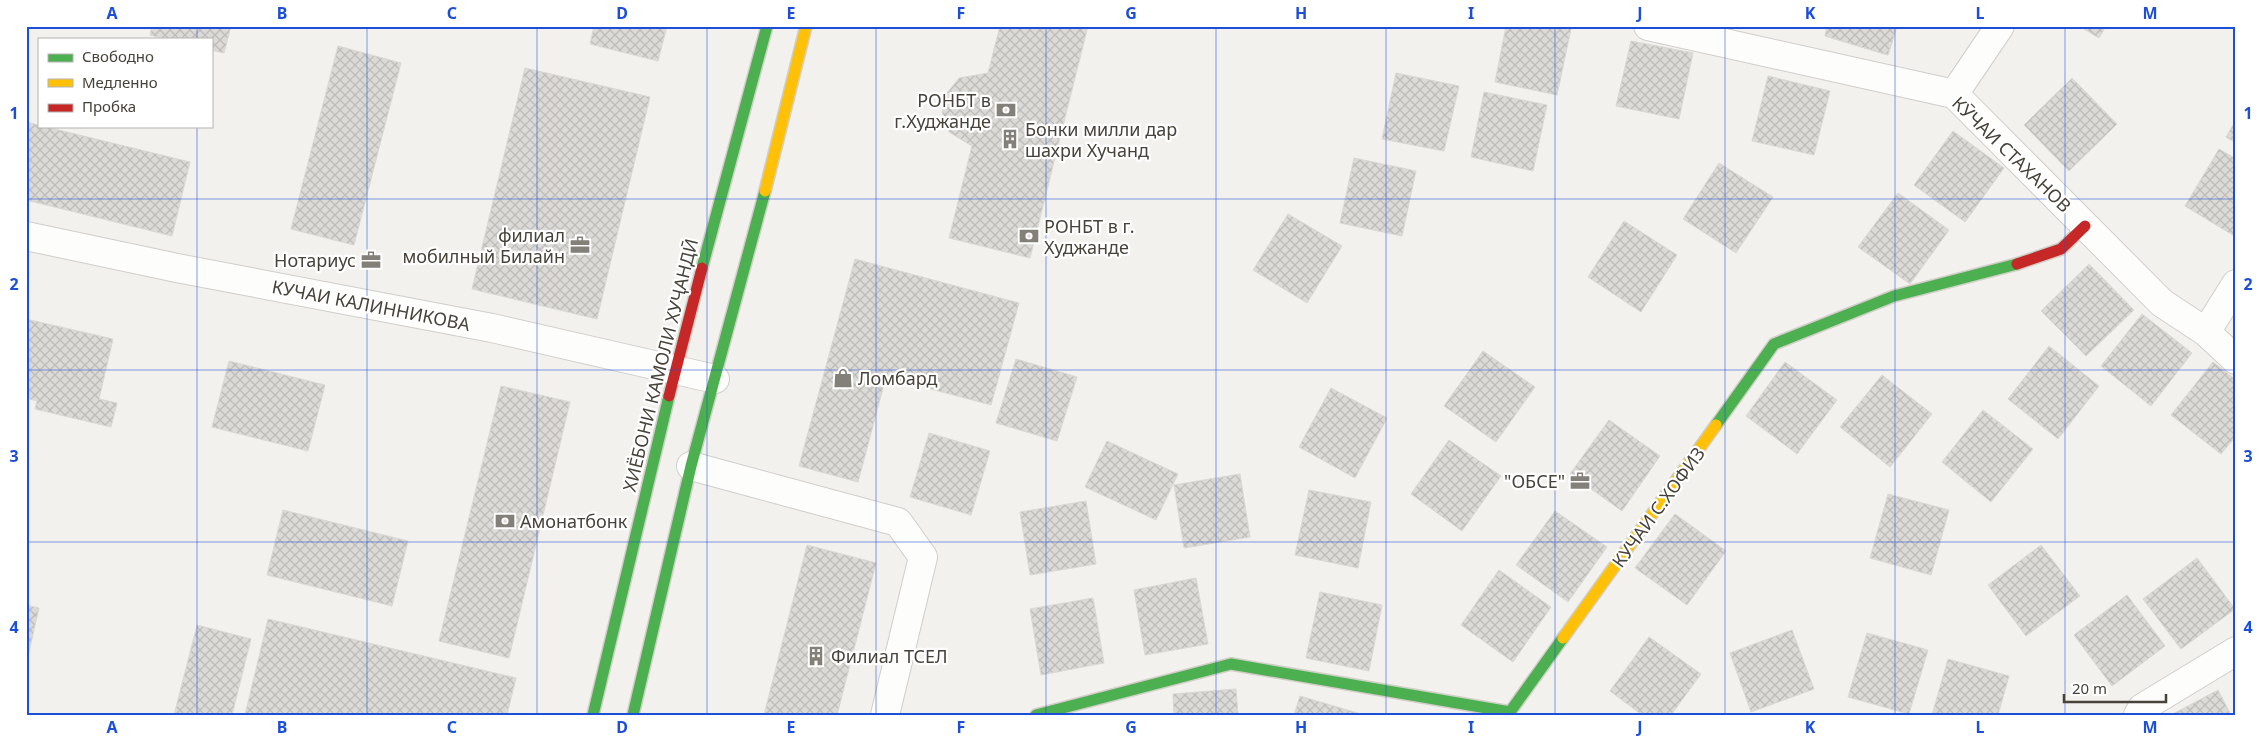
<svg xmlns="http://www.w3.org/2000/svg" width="2262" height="741" viewBox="0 0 2262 741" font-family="'Noto Sans',sans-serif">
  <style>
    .building { fill: url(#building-cross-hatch); stroke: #dad8d4 }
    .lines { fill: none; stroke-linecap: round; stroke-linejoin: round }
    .street-casing { stroke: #d0cecb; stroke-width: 30 }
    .fast-casing { stroke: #d0cec6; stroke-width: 14 }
    .slow-casing { stroke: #d0cec6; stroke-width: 14 }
    .jam-casing { stroke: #d0cec6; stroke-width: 14 }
    .street { stroke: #fdfdfc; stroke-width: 28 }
    .fast { stroke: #4caf50; stroke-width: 11 }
    .slow { stroke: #ffc107; stroke-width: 11 }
    .jam { stroke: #c62828; stroke-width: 11 }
    .grid { fill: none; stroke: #1d4ed8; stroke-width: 1; stroke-opacity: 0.55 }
    .labels { text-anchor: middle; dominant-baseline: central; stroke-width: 4.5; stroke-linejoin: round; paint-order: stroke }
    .poi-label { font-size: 18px; fill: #47423a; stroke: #fff; text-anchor: start }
    .street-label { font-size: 18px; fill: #47423a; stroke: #fff }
    .neatline { fill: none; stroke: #1d4ed8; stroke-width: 2 }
    .grid-label { font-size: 16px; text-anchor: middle; font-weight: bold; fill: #1d4ed8 }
  </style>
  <defs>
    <pattern id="building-cross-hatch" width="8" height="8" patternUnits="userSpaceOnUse" patternTransform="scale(1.25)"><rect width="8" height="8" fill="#dbdad6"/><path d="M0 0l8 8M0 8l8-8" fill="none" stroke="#bdbcb8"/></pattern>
  </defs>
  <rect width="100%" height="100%" fill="#f2f1ee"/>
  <!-- building -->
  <path class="building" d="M 152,26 L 231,26 L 224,53 L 211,50 L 211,39 L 165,39 L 150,35 Z
    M 594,26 L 667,26 L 658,61 L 590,44 Z
    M 1000,26 L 1088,26 L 1030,258 L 949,238 L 972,146 L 949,132 L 942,112 L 947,93 L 959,78 L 988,73 Z
    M 1506,26 L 1557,26 L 1571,29 L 1557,95 L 1495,82 Z
    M 1827,26 L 1897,26 L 1888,55 L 1825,36 Z
    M 1827,26 L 1897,26 L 1888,55 L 1825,36 Z
    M 2079,26 L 2106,26 L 2099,38 Z
    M 1631,41 L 1693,53 L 1679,119 L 1616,106 Z
    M 338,46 L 401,63 L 354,245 L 291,229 Z
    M 525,68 L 650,97 L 597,319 L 472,289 Z
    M 1396,73 L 1459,86 L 1444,151 L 1382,139 Z
    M 1768,76 L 1830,91 L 1814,155 L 1752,141 Z
    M 2072,78 L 2117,124 L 2069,171 L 2024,125 Z
    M 1484,92 L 1547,105 L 1533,171 L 1471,157 Z
    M 2236,120 L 2236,143 L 2226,137 Z
    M 26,122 L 190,162 L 172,236 L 26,200 Z
    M 1953,131 L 2004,168 L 1965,222 L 1914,185 Z
    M 2219,149 L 2236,159 L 2236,237 L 2185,206 Z
    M 1354,158 L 1416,171 L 1402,236 L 1340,223 Z
    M 1719,163 L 1773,197 L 1736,253 L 1683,219 Z
    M 1898,193 L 1949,230 L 1910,284 L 1858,247 Z
    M 1288,214 L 1342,246 L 1307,303 L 1253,270 Z
    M 1624,221 L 1677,255 L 1641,312 L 1588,277 Z
    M 855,259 L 1019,303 L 991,405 L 886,377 L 858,482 L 799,466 Z
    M 2089,264 L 2134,310 L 2086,356 L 2041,311 Z
    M 2142,314 L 2192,353 L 2151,406 L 2101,366 Z
    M 26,319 L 113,339 L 99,399 L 117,403 L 111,427 L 35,409 L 37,401 L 26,398 Z
    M 2049,346 L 2099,386 L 2058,439 L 2008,399 Z
    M 1483,351 L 1535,387 L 1496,442 L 1444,406 Z
    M 1016,359 L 1077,377 L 1057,441 L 996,423 Z
    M 229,361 L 325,385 L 308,451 L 212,427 Z
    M 1785,362 L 1837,400 L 1797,454 L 1746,416 Z
    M 2213,362 L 2236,380 L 2236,436 L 2221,454 L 2171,415 Z
    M 1882,375 L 1932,414 L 1890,467 L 1840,427 Z
    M 501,386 L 570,402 L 509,658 L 439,641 Z
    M 1331,388 L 1387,418 L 1355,478 L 1299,447 Z
    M 1983,410 L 2033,449 L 1991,502 L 1942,462 Z
    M 1609,420 L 1660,456 L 1622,511 L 1570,474 Z
    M 929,433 L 990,451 L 971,515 L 910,497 Z
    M 1449,440 L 1501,476 L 1462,531 L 1411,494 Z
    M 1107,441 L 1178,474 L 1156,520 L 1085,487 Z
    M 1240,474 L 1250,537 L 1184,548 L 1174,485 Z
    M 1309,490 L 1371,502 L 1358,568 L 1295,555 Z
    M 1888,494 L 1949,510 L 1931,575 L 1870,558 Z
    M 1086,501 L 1096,564 L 1030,575 L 1020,512 Z
    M 283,510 L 408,541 L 392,606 L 267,575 Z
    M 1555,511 L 1607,547 L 1568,602 L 1516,565 Z
    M 1675,514 L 1726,551 L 1687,605 L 1635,568 Z
    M 807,545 L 876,563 L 837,715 L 764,715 Z
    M 2041,545 L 2080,596 L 2026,636 L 1988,585 Z
    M 2197,558 L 2235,609 L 2181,649 L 2143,599 Z
    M 1499,570 L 1551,607 L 1513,662 L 1461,625 Z
    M 1196,578 L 1208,644 L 1145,655 L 1134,590 Z
    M 1320,592 L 1382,605 L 1369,671 L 1306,658 Z
    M 2127,595 L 2165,646 L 2112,686 L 2074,635 Z
    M 1093,598 L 1104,663 L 1041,675 L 1030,609 Z
    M 26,605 L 39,608 L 26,665 Z
    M 268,619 L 516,678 L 507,715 L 245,715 Z
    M 197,625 L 251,639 L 232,715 L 174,715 Z
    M 1792,630 L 1814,689 L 1751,712 L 1730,653 Z
    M 1867,633 L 1928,650 L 1909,714 L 1848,697 Z
    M 1649,637 L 1701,674 L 1671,715 L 1642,715 L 1610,691 Z
    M 1948,659 L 2009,676 L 1998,715 L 1932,715 Z
    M 1236,689 L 1238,715 L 1174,715 L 1173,694 Z
    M 2218,690 L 2231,715 L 2171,715 Z
    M 1300,696 L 1361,714 L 1360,715 L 1294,715 Z"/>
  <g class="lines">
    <defs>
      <path id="street" d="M 1648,26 L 1954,94 L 2162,303 L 2206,332 L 2236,360
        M 1954,94 L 2000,26
        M 26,236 L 177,268 L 492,328 L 715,379
        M 2206,332 L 2236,284
        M 691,466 L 898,522 L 923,557 L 885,715
        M 2138,715 L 2142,708 L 2236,651"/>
      <path id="fast" d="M 702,268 L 767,26
        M 1716,425 L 1774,344 L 1894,296 L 2017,264
        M 593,715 L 669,396
        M 633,715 L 691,466 L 765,191
        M 1036,715 L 1231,664 L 1510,712 L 1563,638"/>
      <path id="slow" d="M 765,191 L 806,26
        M 1563,638 L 1716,425"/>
      <path id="jam" d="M 2017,264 L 2061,249 L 2085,226
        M 669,396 L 702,268"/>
    </defs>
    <!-- street casing -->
    <use href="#street" class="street-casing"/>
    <!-- fast casing -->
    <use href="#fast" class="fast-casing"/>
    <!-- slow casing -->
    <use href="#slow" class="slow-casing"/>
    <!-- jam casing -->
    <use href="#jam" class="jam-casing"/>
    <!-- street -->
    <use href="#street" class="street"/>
    <!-- fast -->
    <use href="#fast" class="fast"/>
    <!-- slow -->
    <use href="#slow" class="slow"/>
    <!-- jam -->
    <use href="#jam" class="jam"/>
  </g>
  <!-- grid -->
  <path class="grid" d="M 197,26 L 197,39M 367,26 L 367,715M 537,26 L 537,715M 707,26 L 707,715M 876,26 L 876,715M 1046,26 L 1046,715M 1216,26 L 1216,715M 1386,26 L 1386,715M 1555,26 L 1555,715M 1725,26 L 1725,715M 1895,26 L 1895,715M 2065,26 L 2065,715M 197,126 L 197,715M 26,199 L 2236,199M 26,370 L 2236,370M 26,542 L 2236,542"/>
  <!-- icons -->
  <defs>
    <symbol id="bank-bare" viewBox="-9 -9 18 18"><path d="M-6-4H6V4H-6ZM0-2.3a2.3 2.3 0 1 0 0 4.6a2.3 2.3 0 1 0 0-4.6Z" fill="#837f79" stroke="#fff" stroke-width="2.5" paint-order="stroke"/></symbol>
    <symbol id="building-bare" viewBox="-9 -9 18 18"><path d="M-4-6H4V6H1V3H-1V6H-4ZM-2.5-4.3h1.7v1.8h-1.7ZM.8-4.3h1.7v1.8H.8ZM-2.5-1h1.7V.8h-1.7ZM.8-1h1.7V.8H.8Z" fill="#837f79" stroke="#fff" stroke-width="2.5" paint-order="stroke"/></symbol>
    <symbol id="office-bare" viewBox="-9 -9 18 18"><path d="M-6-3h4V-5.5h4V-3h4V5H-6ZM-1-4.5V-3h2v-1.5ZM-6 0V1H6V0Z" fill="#837f79" stroke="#fff" stroke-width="2.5" paint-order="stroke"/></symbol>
    <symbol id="shop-bare" viewBox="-9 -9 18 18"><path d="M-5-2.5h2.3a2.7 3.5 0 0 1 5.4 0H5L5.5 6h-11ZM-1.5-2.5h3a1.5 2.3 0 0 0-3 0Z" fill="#837f79" stroke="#fff" stroke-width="2.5" paint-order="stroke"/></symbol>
  </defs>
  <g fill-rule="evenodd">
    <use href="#bank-bare" x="992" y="96" width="28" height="28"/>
    <use href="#building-bare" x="996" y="125" width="28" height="28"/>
    <use href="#bank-bare" x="1015" y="222" width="28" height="28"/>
    <use href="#office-bare" x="566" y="231" width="28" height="28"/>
    <use href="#office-bare" x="357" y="246" width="28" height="28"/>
    <use href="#shop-bare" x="829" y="364" width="28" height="28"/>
    <use href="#office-bare" x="1566" y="467" width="28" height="28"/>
    <use href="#bank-bare" x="491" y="507" width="28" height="28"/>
    <use href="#building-bare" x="802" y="642" width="28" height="28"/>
  </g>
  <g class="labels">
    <!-- poi labels -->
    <g class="poi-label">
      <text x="991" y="100" text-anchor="end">РОНБТ в<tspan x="991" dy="21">г.Худжанде</tspan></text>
      <text x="1025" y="129">Бонки милли дар<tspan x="1025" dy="21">шахри Хучанд</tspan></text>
      <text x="1044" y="226">РОНБТ в г.<tspan x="1044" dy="21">Худжанде</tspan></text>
      <text x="565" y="235" text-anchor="end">филиал<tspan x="565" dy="21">мобилный Билайн</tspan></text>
      <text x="356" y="260" text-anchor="end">Нотариус</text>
      <text x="858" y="378">Ломбард</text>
      <text x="1565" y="481" text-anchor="end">"ОБСЕ"</text>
      <text x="520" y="521">Амонатбонк</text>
      <text x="831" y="656">Филиал ТСЕЛ</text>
    </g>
    <!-- street labels -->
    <g class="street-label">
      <text transform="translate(2012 154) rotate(44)">КӮЧАИ СТАХАНОВ</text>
      <text transform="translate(371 305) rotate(11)">КУЧАИ КАЛИННИКОВА</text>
      <text transform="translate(660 365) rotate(-76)">ХИЁБОНИ КАМОЛИ ХУҶАНДӢ</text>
      <text transform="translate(1658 507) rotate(-54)">КУЧАИ С.ХОФИЗ</text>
    </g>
  </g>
  <!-- border -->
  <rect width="2262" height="741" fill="none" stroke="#ffffff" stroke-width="55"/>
  <!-- legend -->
  <rect x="38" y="38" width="175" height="90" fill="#ffffff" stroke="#b5b3b0"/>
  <rect x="48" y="54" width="25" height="8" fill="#4caf50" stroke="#b5b3b0"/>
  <text x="82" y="62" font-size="15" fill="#47423a">Свободно</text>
  <rect x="48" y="79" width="25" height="8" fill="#ffc107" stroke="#b5b3b0"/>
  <text x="82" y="88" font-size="15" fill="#47423a">Медленно</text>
  <rect x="48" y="104" width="25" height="8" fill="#c62828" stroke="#b5b3b0"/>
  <text x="82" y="112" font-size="15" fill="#47423a">Пробка</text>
  <!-- scale -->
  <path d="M2064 694v8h102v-8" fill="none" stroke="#47423a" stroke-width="2.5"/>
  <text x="2072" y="694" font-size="15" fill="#47423a" stroke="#ffffff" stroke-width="4" paint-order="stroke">20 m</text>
  <rect x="28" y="28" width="2206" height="686" class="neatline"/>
  <g class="grid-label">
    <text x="112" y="19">A</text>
    <text x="282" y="19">B</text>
    <text x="452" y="19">C</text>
    <text x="622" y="19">D</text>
    <text x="791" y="19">E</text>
    <text x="961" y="19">F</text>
    <text x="1131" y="19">G</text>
    <text x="1301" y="19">H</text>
    <text x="1471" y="19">I</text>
    <text x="1640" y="19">J</text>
    <text x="1810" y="19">K</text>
    <text x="1980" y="19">L</text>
    <text x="2150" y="19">M</text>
    <text x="14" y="119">1</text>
    <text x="2248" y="119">1</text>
    <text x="14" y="290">2</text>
    <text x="2248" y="290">2</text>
    <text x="14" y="462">3</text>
    <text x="2248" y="462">3</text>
    <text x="14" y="633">4</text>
    <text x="2248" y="633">4</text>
    <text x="112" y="733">A</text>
    <text x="282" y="733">B</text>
    <text x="452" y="733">C</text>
    <text x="622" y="733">D</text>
    <text x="791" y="733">E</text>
    <text x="961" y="733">F</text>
    <text x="1131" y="733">G</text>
    <text x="1301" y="733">H</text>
    <text x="1471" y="733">I</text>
    <text x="1640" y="733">J</text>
    <text x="1810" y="733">K</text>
    <text x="1980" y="733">L</text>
    <text x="2150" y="733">M</text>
  </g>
</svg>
